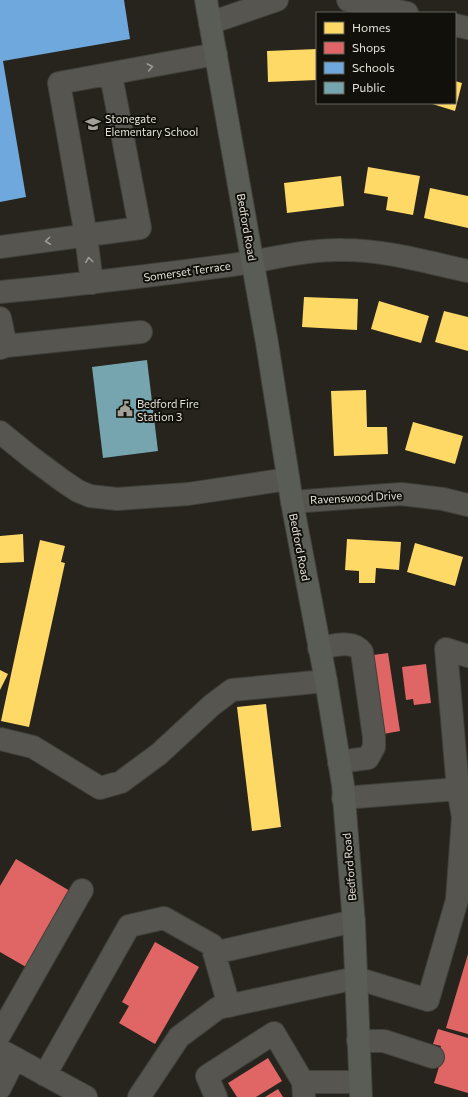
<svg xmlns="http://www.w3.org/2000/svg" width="468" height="1097" viewBox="0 0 468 1097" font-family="Commissioner,sans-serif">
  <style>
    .homes { fill: #ffd966 }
    .shops { fill: #e06666 }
    .schools { fill: #6fa8dc }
    .public { fill: #76a5af }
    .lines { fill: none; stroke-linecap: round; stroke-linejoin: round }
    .minor-casing { stroke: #41403a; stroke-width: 24 }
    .major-casing { stroke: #41403a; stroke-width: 24 }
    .minor { stroke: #565550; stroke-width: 22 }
    .major { stroke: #595d56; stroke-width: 22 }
    .oneway { stroke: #9d9c94 }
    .labels { text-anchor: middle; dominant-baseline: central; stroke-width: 4; stroke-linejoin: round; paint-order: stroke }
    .poi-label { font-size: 11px; fill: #e4e2d9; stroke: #11100a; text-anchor: start }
    .street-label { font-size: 11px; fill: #e4e2d9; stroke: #11100a }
  </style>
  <rect width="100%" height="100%" fill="#26241d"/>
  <!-- homes -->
  <path class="homes" d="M 317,49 L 317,80 L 268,82 L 267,51 Z
    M 455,81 L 462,83 L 455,111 L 429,103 L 455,103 Z
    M 368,167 L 420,176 L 413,215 L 386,210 L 388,197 L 364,193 Z
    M 341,176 L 344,206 L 287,213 L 284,183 Z
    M 430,188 L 468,196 L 468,228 L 424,218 Z
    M 304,297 L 358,299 L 357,330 L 302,327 Z
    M 379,301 L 429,316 L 421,343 L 371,329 Z
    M 444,311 L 468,317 L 468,351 L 435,342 Z
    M 366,390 L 367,427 L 387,427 L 388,454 L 334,456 L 331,391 Z
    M 413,422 L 463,436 L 455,464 L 405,450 Z
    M 23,534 L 24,562 L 0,563 L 0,536 Z
    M 347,539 L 401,542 L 399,570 L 376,568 L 375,583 L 359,583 L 359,571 L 345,570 Z
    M 40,540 L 65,546 L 61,562 L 65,563 L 29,727 L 1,721 Z
    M 415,543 L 463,557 L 455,586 L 407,572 Z
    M 0,670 L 8,674 L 0,690 Z
    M 266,704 L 281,827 L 252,831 L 237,707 Z"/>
  <!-- shops -->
  <path class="shops" d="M 388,653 L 400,731 L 378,735 L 366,656 Z
    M 426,664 L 431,703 L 414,705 L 413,699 L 406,700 L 402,667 Z
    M 16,859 L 70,891 L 26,967 L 0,952 L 0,886 Z
    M 155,942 L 199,967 L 155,1044 L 119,1023 L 129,1006 L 122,1002 Z
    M 468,954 L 468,1034 L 446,1028 Z
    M 438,1029 L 468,1038 L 468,1093 L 434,1083 L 439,1067 L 435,1066 L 441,1046 L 433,1044 Z
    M 268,1058 L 282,1081 L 256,1097 L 237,1097 L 228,1083 Z
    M 278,1089 L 283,1097 L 265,1097 Z"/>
  <!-- schools -->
  <path class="schools" d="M 0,0 L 124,0 L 130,39 L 3,61 L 26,197 L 0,202 Z"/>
  <!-- public -->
  <path class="public" d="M 147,360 L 158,451 L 103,458 L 92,367 Z"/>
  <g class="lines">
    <defs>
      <path id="minor" d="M 348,0 L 407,13
        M 210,23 L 277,0
        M 455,25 L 468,28
        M 0,247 L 140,228 L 111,75
        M 92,283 L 86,236 L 59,83 L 216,54
        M 0,292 C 78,285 155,275 232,265 C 269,260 305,249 343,250 C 386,250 426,262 468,271
        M 0,318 L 6,346 L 0,348
        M 6,346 L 141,332
        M 0,432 L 32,458 L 63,481 L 78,491 L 90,496 L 117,499 L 188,494 L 288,479
        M 292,502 L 401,494 L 443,499 L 468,505
        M 319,648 C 333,646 353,639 362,652 L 374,737 L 374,747 L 368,758 L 339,762
        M 468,656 L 446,649 L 458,789 L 463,817 L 468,818
        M 0,739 L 33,747 L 100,788 L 121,782 L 159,754 L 212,705 L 232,690 L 326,681
        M 343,798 L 458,789
        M 214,953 L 354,921
        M 0,1034 L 82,890
        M 358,1041 L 384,1041 L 433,1057
        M 0,1050 L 86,1097
        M 45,1075 L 129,926 L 164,918 L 212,945 L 229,1006
        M 0,1088 L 15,1058
        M 139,1097 L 179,1037 L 218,1008 L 356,978 L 428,1000 L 457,900 L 463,817
        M 216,1097 L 207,1076 L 274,1033 L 303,1082
        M 304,1097 L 303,1082 L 360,1082"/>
      <path id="major" d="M 206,0 L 267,343 L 292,502 L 326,681 L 343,785 L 354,924 L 361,1097"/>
    </defs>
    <!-- minor casing -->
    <use href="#minor" class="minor-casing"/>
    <!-- major casing -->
    <use href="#major" class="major-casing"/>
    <!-- minor -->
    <use href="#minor" class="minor"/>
    <!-- major -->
    <use href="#major" class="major"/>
  </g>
  <!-- one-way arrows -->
  <defs><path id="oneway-chevron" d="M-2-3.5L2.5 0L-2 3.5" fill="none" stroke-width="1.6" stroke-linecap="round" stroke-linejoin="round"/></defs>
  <g class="oneway">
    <use href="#oneway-chevron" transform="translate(150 67) rotate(-11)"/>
    <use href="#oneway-chevron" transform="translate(48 241) rotate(173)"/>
    <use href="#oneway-chevron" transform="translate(89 260) rotate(-97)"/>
  </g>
  <!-- icons -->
  <defs>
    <symbol id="school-bare" viewBox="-9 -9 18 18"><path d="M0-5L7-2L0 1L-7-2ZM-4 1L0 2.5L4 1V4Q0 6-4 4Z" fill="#a2a097" stroke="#11100a" stroke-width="2.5" paint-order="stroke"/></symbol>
    <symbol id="civic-bare" viewBox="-9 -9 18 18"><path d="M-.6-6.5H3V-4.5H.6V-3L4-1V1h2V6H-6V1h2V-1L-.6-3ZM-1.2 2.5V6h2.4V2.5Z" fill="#a2a097" stroke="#11100a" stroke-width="2.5" paint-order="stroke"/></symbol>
  </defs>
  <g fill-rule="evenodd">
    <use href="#school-bare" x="82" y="113" width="22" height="22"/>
    <use href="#civic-bare" x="114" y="398" width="22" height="22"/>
  </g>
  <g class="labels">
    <!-- poi labels -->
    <g class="poi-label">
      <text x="105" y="118">Stonegate<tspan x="105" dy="13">Elementary School</tspan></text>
      <text x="137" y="403">Bedford Fire<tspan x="137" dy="13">Station 3</tspan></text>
    </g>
    <!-- street labels -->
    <g class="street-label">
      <text transform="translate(247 227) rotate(80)">Bedford Road</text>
      <text transform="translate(187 271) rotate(-8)">Somerset Terrace</text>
      <text transform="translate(356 497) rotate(-3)">Ravenswood Drive</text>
      <text transform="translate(300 547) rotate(79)">Bedford Road</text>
      <text transform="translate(349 867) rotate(-95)">Bedford Road</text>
    </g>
  </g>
  <!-- legend -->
  <rect x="316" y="12" width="140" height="92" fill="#11100a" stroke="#65645d"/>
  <rect x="324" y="22" width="20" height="12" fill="#ffd966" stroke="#65645d"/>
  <text x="352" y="32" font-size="12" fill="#e4e2d9">Homes</text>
  <rect x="324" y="42" width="20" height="12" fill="#e06666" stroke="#65645d"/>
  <text x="352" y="52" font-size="12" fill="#e4e2d9">Shops</text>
  <rect x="324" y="62" width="20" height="12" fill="#6fa8dc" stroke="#65645d"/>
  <text x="352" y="72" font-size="12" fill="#e4e2d9">Schools</text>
  <rect x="324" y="82" width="20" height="12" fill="#76a5af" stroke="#65645d"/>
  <text x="352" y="92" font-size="12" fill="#e4e2d9">Public</text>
</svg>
